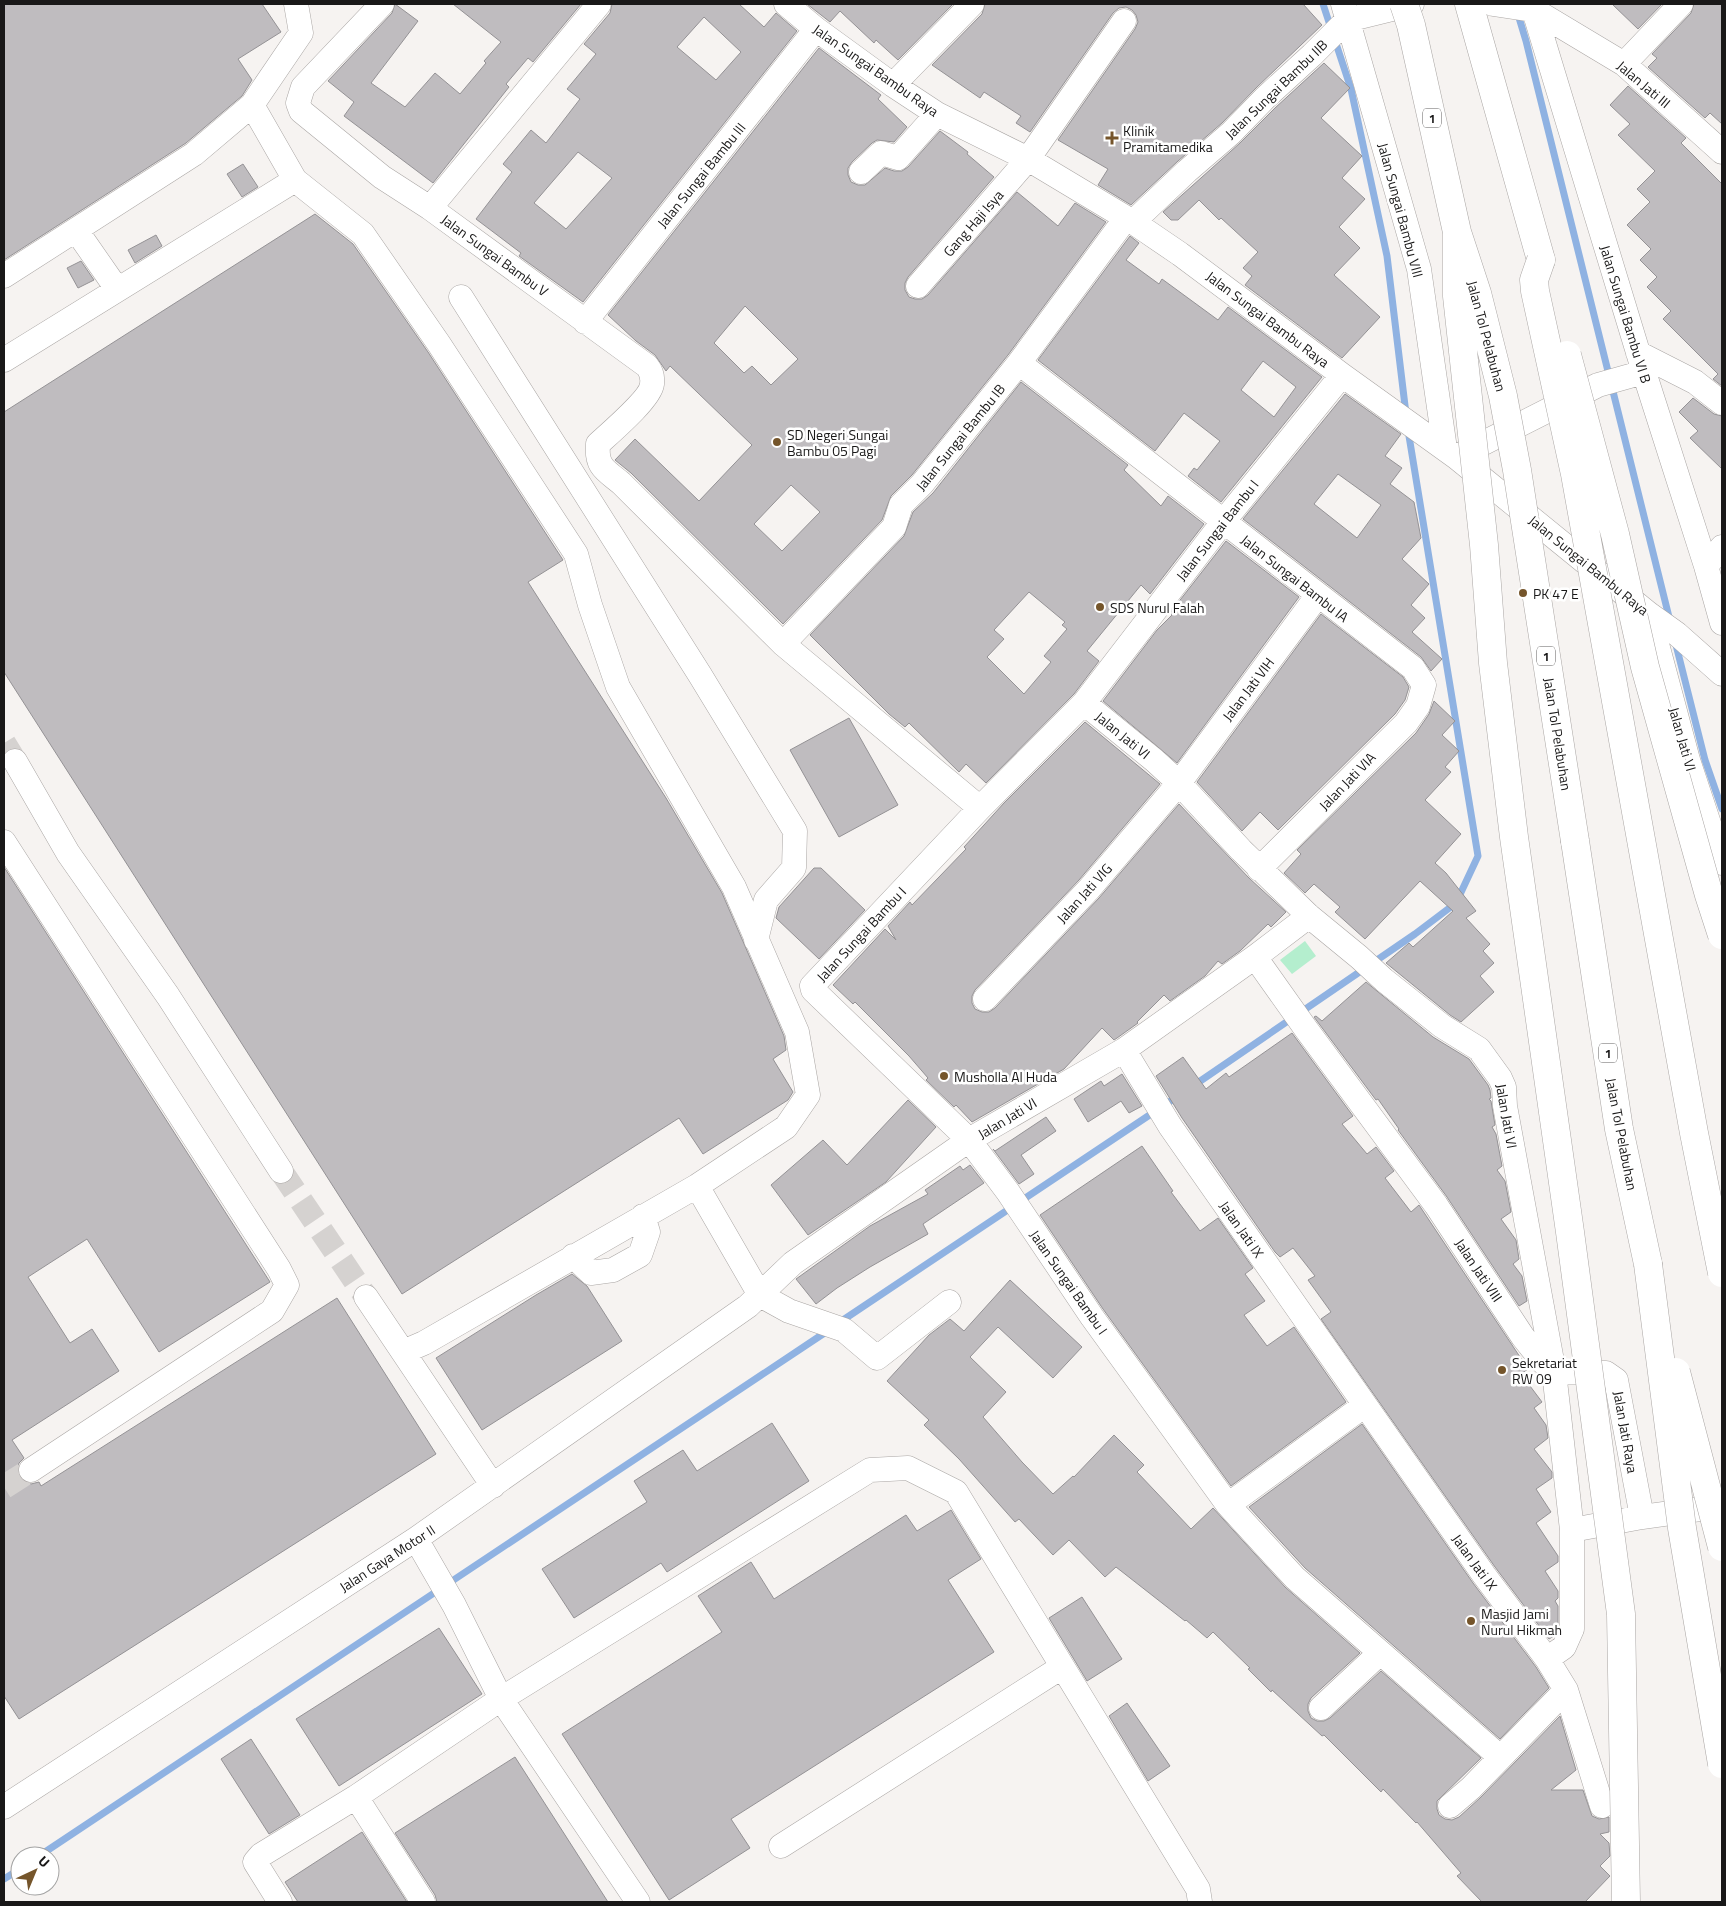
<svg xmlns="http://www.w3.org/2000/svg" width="1726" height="1906" viewBox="0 0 1726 1906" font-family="'Titillium Web',sans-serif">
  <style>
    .green { fill: #b4eece }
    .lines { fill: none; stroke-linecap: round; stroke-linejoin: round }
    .stream { stroke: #8fb2e2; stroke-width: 7 }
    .building { fill: #bfbcbf; stroke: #949295; fill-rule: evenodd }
    .minor-tunnel { stroke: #d5d2d0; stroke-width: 24; stroke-dasharray: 24 12; stroke-linecap: butt }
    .minor-casing { stroke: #aaa6a4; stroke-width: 25 }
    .highway-casing { stroke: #aaa6a4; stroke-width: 29 }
    .minor { stroke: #fff; stroke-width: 24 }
    .highway { stroke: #fff; stroke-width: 28 }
    .highway-bridge-casing { stroke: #aaa6a4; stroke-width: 29; stroke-linecap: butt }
    .highway-bridge { stroke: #fff; stroke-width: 28 }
    .poi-dot { fill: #75552b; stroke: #fff; stroke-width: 2 }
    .labels { text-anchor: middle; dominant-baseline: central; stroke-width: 5; stroke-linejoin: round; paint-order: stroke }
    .shield { fill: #fff; stroke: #5e5d5d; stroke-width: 1 }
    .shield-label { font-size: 12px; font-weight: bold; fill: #191818 }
    .street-label { font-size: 14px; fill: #191818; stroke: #fff }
    .poi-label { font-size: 14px; fill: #191818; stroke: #fff; text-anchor: start }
  </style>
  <rect width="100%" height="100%" fill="#f6f3f1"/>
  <!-- green -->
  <path class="green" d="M 1305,941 L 1316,956 L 1292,974 L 1280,960 Z"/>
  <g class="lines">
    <!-- stream -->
    <path class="stream" d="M 1323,4 L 1351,89 L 1387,256 L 1406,414
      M 1517,11 L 1526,41 L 1670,621
      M 1675,641 L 1705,760 L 1722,809
      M 1193,1086 L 1415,934 L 1456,903 L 1478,856 L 1408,430
      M 840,1322 L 1178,1096
      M 39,1856 L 829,1330
      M 4,1879 L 20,1869"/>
  </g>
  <!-- building -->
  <path class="building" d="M 4,4 L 262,4 L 281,32 L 238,59 L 252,80 L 242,96 L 186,143 L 4,260 Z
    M 395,4 L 418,21 L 371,83 L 405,107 L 435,73 L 460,94 L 486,63 L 484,61 L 501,42 L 453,4 L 581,4 L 533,62 L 528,58 L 506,84 L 509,87 L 433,183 L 344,116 L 354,102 L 328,81 L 392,13 Z
    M 612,4 L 739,4 L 764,27 L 776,13 L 797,31 L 583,302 L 519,256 L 521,253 L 476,219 L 512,172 L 503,164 L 531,130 L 546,143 L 580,99 L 567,89 L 596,54 L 584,44 L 610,13 ZM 704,17 L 741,52 L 716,80 L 677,47 ZM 578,152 L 612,178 L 566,229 L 534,203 Z
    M 807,4 L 953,4 L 898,60 L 876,40 L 874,43 L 840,11 L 830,22 Z
    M 985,4 L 1303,4 L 1322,25 L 1256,88 L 1222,123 L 1178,161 L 1131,205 L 1098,185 L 1108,169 L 1058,140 L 1135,29 L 1138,22 L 1136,15 L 1132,10 L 1126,7 L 1119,8 L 1113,13 L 1030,132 L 1016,123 L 1021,116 L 984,92 L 980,98 L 932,65 L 982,14 Z
    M 1612,4 L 1662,4 L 1638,29 Z
    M 1694,4 L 1722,4 L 1722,124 L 1710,113 L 1705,118 L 1648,67 L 1657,58 L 1652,54 L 1691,13 Z
    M 819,48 L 881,95 L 878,99 L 907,127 L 894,142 L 877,140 L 872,143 L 852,162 L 848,168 L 848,175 L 851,182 L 858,185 L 865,185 L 885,168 L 894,171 L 902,171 L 908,167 L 940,131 L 968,152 L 967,154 L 994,177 L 908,277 L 905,283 L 905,290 L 909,297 L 915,299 L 922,299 L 928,295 L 1017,192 L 1058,226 L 1075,203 L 1106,222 L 1008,355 L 912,475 L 891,496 L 882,520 L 783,624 L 631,473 L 615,460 L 635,439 L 699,501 L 752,445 L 670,366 L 666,371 L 655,355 L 636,341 L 608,315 ZM 745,306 L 798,359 L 771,385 L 752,366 L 744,373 L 714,343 ZM 791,485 L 820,512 L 782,551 L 754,524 Z
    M 1324,63 L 1350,88 L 1321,118 L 1362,156 L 1342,178 L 1365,199 L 1339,227 L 1360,248 L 1334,275 L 1380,317 L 1342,358 L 1245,285 L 1252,276 L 1243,268 L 1258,252 L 1221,218 L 1219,220 L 1199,200 L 1178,220 L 1171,220 L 1163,212 L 1240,143 L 1275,108 Z
    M 1628,86 L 1686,138 L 1681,143 L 1722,184 L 1722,386 L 1713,379 L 1718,374 L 1663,319 L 1671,311 L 1647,287 L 1657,277 L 1640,260 L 1651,249 L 1627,225 L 1650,202 L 1637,189 L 1655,171 L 1618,135 L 1630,124 L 1610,105 Z
    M 243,164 L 258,187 L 242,197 L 227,174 Z
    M 315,214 L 353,244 L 428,352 L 563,560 L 528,582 L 666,798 L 722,893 L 784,1036 L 786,1050 L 773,1059 L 793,1092 L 788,1100 L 703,1154 L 679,1118 L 402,1294 L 4,672 L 4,412 Z
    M 156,235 L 162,246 L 135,263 L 128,250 Z
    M 1130,236 L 1139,243 L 1126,260 L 1159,284 L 1162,279 L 1218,320 L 1228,307 L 1322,377 L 1221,502 L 1188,476 L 1194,468 L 1197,470 L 1220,441 L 1184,413 L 1155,451 L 1038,360 ZM 1263,361 L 1296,387 L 1274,417 L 1241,390 Z
    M 81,261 L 94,280 L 78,288 L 67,268 Z
    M 1021,382 L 1128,465 L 1124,470 L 1161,506 L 1168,496 L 1204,524 L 1150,594 L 1141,585 L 1087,651 L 1099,661 L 1074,694 L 986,783 L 966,764 L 959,772 L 909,723 L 905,727 L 889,714 L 810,635 L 904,536 L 913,512 L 933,493 ZM 1029,592 L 1065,622 L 1062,625 L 1067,629 L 1044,656 L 1051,662 L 1024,694 L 987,657 L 1004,639 L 994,630 Z
    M 1345,394 L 1401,434 L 1385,456 L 1402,468 L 1390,484 L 1414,502 L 1421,538 L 1402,559 L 1429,584 L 1411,605 L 1425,618 L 1412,632 L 1442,659 L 1431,671 L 1421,657 L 1243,519 ZM 1338,474 L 1381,505 L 1357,538 L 1314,504 Z
    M 1693,398 L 1714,414 L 1722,416 L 1722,469 L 1690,438 L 1698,431 L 1679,412 Z
    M 1226,541 L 1299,597 L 1177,763 L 1103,701 L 1157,630 L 1172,615 L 1170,613 Z
    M 1321,614 L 1403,677 L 1409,687 L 1405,700 L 1395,714 L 1278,830 L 1260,812 L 1242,831 L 1197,782 Z
    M 1434,701 L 1455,721 L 1442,735 L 1459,751 L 1445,767 L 1451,772 L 1425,800 L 1461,834 L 1435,863 L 1446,873 L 1476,911 L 1466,918 L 1490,944 L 1483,951 L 1494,963 L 1480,976 L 1494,992 L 1461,1022 L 1450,1015 L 1386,963 L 1409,943 L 1413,947 L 1453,911 L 1420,881 L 1365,939 L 1335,912 L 1340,907 L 1314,884 L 1305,893 L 1284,873 L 1301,854 L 1297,850 L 1416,733 L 1429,714 Z
    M 849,718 L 898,805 L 839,837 L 790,750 Z
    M 1085,722 L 1160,784 L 1079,880 L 975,990 L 972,996 L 972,1003 L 975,1009 L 982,1012 L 989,1012 L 995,1008 L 1099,898 L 1179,804 L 1249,878 L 1286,912 L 1271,927 L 1268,924 L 1240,951 L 1222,964 L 1218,961 L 1205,976 L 1170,1001 L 1164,995 L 1137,1022 L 1138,1023 L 1117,1038 L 1114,1040 L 1102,1028 L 1064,1069 L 972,1122 L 956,1105 L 954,1107 L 926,1080 L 928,1078 L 909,1056 L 855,1002 L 853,1004 L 833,985 L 885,929 L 896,940 L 888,926 L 910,902 L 912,905 L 966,849 L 964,847 L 1004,803 Z
    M 4,867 L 270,1282 L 159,1352 L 87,1239 L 28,1277 L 70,1343 L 92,1329 L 119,1371 L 12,1440 L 24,1458 L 19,1463 L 17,1470 L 20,1478 L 24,1482 L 31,1484 L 39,1482 L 41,1486 L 337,1298 L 436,1454 L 19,1719 L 4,1696 Z
    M 814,868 L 821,868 L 865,910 L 819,959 L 776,918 L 779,907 Z
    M 1366,982 L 1433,1037 L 1469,1059 L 1488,1085 L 1490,1090 L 1491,1098 L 1489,1099 L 1491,1101 L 1495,1125 L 1492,1127 L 1496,1134 L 1502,1166 L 1497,1170 L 1505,1181 L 1511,1212 L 1501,1219 L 1516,1240 L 1519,1259 L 1513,1264 L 1522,1276 L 1527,1301 L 1519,1306 L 1447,1197 L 1398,1130 L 1399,1129 L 1378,1099 L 1376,1100 L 1314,1017 L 1316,1016 L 1322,1021 Z
    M 1292,1033 L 1353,1116 L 1342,1124 L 1367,1154 L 1376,1147 L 1394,1171 L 1385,1178 L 1411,1212 L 1419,1205 L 1528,1369 L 1521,1374 L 1542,1402 L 1534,1408 L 1546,1425 L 1548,1438 L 1534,1449 L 1552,1472 L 1552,1478 L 1536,1489 L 1551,1512 L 1536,1523 L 1558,1556 L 1558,1562 L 1545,1571 L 1558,1591 L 1558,1598 L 1555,1601 L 1558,1606 L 1558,1626 L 1554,1636 L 1549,1639 L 1495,1567 L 1321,1319 L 1331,1312 L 1308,1280 L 1315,1276 L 1293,1248 L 1280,1257 L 1275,1252 L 1182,1118 L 1156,1076 L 1183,1057 L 1206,1089 L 1226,1073 L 1229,1077 Z
    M 1122,1074 L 1142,1106 L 1129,1113 L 1121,1101 L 1088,1122 L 1074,1099 L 1101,1081 L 1104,1086 Z
    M 908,1100 L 936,1127 L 886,1182 L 808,1235 L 771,1185 L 823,1140 L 847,1165 Z
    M 1046,1117 L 1056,1131 L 1021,1155 L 1034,1174 L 1019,1184 L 993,1149 L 995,1151 Z
    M 1142,1146 L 1173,1191 L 1171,1192 L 1200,1231 L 1218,1218 L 1253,1268 L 1245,1274 L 1265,1301 L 1244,1315 L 1267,1346 L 1294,1327 L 1346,1402 L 1231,1486 L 1103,1309 L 1040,1215 Z
    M 970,1165 L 984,1183 L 923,1224 L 928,1234 L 870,1267 L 837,1288 L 816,1304 L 796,1279 L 870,1226 L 928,1194 L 925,1190 L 960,1166 L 963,1170 Z
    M 572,1274 L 587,1286 L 622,1341 L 482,1430 L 436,1358 L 536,1295 Z
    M 1010,1280 L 1082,1347 L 1053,1378 L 998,1327 L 970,1357 L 1006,1392 L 983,1417 L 1022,1462 L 1053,1494 L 1073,1476 L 1074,1477 L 1114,1435 L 1144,1465 L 1137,1472 L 1191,1529 L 1213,1508 L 1285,1587 L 1360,1653 L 1311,1698 L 1308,1704 L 1308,1711 L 1311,1718 L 1317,1721 L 1324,1721 L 1330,1718 L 1381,1671 L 1481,1758 L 1437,1801 L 1437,1809 L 1439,1815 L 1445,1819 L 1452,1820 L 1459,1817 L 1480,1798 L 1560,1716 L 1576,1770 L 1551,1790 L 1583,1790 L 1592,1816 L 1599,1819 L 1609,1817 L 1609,1832 L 1600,1834 L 1609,1843 L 1610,1856 L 1600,1866 L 1610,1876 L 1585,1902 L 1482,1902 L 1457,1876 L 1461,1873 L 1417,1822 L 1416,1823 L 1383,1789 L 1381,1792 L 1324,1735 L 1322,1736 L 1272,1690 L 1271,1692 L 1248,1669 L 1250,1668 L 1213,1632 L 1207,1638 L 1186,1620 L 1185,1621 L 1116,1567 L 1105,1577 L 1069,1540 L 1053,1555 L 1019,1519 L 1015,1522 L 959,1459 L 924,1425 L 929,1420 L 887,1381 L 929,1335 L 950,1319 L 964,1331 Z
    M 772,1423 L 809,1481 L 667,1572 L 661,1563 L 574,1618 L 542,1569 L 647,1502 L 634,1481 L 683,1450 L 697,1471 Z
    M 1362,1424 L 1473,1583 L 1536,1667 L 1549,1688 L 1500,1739 L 1305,1568 L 1249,1507 Z
    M 951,1510 L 981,1559 L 948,1580 L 994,1652 L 731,1819 L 750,1848 L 669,1900 L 562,1734 L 722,1632 L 698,1596 L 751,1562 L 774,1599 L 906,1515 L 917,1531 Z
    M 1082,1597 L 1122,1659 L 1087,1681 L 1049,1618 Z
    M 439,1628 L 482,1694 L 339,1786 L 296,1719 Z
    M 1127,1703 L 1170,1766 L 1148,1781 L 1109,1716 Z
    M 251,1739 L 300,1815 L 269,1834 L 221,1759 Z
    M 515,1757 L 608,1902 L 437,1902 L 435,1895 L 395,1833 Z
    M 362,1832 L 407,1902 L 298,1902 L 285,1882 Z"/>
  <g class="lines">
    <!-- minor-tunnel -->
    <path class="minor-tunnel" d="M 4,743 L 15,761
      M 281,1171 L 366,1297
      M 4,1487 L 31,1470"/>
    <defs>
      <path id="minor" d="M 382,4 L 303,87 L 298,103 L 301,111 L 382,177 L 430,208
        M 599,4 L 430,208 L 647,366 C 651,371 653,377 652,384 C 651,398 610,433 598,444 C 596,467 605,470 621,483 L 783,644 L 980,808
        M 786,4 L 816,29 L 893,85 L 937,114 L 1028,159 L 1133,222 L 1180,254 L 1342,375 L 1456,457 L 1649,614 L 1677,634 L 1722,674
        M 1343,4 L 1419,269 L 1445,449
        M 1493,4 L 1534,10 L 1624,64 L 1722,152
        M 1532,4 L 1644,372 L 1706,566 L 1722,623
        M 1624,64 L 1681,4
        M 893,85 L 972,4
        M 861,172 L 881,153 L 898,158 L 937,114
        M 295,180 L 363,234 L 439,344 L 576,554 L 590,605 L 618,687 L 734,887 L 797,1032 L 808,1095 L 786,1127 L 697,1186 L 424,1343 L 403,1352
        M 1133,222 L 1187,171 L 1231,133 L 1265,98 L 1312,55 L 1347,20 L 1412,4
        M 76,230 L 117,289
        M 4,276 L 194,154 L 252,105
        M 918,286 L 1028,159 L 1124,21
        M 461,297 L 700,675 L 795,831 L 794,868 L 766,900 L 756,940
        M 585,322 L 816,29
        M 1638,353 L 1695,382 L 1722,403
        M 4,360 L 295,180 L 252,105 L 301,33 L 296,4
        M 1019,363 L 1413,668 L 1424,685 L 1418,706 L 1406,723 L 1259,869
        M 1342,375 L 1223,522 L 1084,703 L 980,808 L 812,986 L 813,990 L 969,1140 L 1008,1192 L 1092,1317 L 1228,1505 L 1295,1578 L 1500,1757
        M 1458,456 L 1598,385 L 1644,372
        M 1706,566 L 1722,547
        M 1649,614 L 1688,760 L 1722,863
        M 783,644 L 894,527 L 901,505 L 922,484 L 1019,363 L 1126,218
        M 1084,703 L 1154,760 L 1179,783 L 1241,850 L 1309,916 L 1359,957 L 1384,980 L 1442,1026 L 1479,1049 L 1500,1078 L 1504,1087 L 1505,1106 L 1554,1372 L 1572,1530 L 1572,1629 L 1564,1647 L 1547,1659 L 1484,1575 L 1170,1126 L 1124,1050
        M 15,761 L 68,853 L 168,996 L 281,1171
        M 4,842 L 279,1269 L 287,1285 L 272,1311 L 31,1470
        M 1255,957 L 1306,1029 L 1436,1205 L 1523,1337 L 1543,1362 L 1554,1372
        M 985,999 L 1089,889 L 1179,783 L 1318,595
        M 697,1186 L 760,1295 L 789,1311 L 844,1330 L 877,1358 L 949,1302
        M 573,1256 L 591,1273 L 613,1270 L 640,1255 L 648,1232 L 643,1216
        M 366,1297 L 493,1486
        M 1554,1372 L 1606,1373 L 1616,1380 L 1642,1517 L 1722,1506
        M 1228,1505 L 1365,1405
        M 1572,1530 L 1642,1517
        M 416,1539 L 454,1605 L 501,1699 L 638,1902
        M 1547,1659 L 1566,1690 L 1602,1806
        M 1321,1708 L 1380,1653
        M 356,1797 L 423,1902
        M 1450,1806 L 1471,1788 L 1566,1690
        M 4,1807 L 416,1539 L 748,1306 L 793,1263 L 969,1140 L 1124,1050 L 1255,957 L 1309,916
        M 781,1846 L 1062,1667
        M 280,1902 L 255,1862 L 261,1855 L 356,1797 L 501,1699 L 870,1470 L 908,1468 L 956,1492 L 1198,1889 L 1200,1902"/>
      <path id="highway" d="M 1469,4 L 1541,260
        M 1575,841 L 1619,1129 L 1648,1264"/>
    </defs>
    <!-- minor casing -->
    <use href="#minor" class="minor-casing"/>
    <!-- highway casing -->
    <use href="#highway" class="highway-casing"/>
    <!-- minor -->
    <use href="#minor" class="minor"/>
    <!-- highway -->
    <use href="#highway" class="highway"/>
    <defs>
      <path id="highway-bridge" d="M 1404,4 L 1411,25 L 1457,232 L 1477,293 L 1503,396 L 1517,470 L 1575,841
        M 1457,232 L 1457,296 L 1484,545 L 1493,663 L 1514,837 L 1570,1232 L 1621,1614 L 1626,1902
        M 1541,260 L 1534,280 L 1535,291 L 1575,474 L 1694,1133 L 1722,1273
        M 1567,355 L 1615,534 L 1645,667 L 1709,895 L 1722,935
        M 1648,1264 L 1682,1528 L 1722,1764
        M 1676,1372 L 1722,1547"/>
    </defs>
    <!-- highway-bridge casing -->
    <use href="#highway-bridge" class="highway-bridge-casing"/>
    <!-- highway-bridge -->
    <use href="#highway-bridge" class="highway-bridge"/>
  </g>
  <!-- markers -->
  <g class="poi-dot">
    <path d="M1109.5 130.5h5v5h5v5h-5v5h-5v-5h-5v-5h5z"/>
    <circle cx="777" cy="442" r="5"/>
    <circle cx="1523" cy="593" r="5"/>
    <circle cx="1100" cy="607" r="5"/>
    <circle cx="944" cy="1076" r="5"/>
    <circle cx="1502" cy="1370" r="5"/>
    <circle cx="1471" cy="1621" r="5"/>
  </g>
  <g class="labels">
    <!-- shield labels -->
    <g class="shield">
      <rect x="1423" y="108.5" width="18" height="19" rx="4"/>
      <rect x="1537" y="646.5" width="18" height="19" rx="4"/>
      <rect x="1599" y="1043.5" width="18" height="19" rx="4"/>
    </g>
    <g class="shield-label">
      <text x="1432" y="118">1</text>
      <text x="1546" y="656">1</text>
      <text x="1608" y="1053">1</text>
    </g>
    <!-- street labels -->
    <g class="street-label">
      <text transform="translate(876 70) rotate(35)">Jalan Sungai Bambu Raya</text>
      <text transform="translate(1644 84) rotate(40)">Jalan Jati III</text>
      <text transform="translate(1276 89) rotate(-44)">Jalan Sungai Bambu IIB</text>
      <text transform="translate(701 175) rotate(-51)">Jalan Sungai Bambu III</text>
      <text transform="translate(1401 210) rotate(75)">Jalan Sungai Bambu VIII</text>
      <text transform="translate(973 223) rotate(-49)">Gang Haji Isya</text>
      <text transform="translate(495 255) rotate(36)">Jalan Sungai Bambu V</text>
      <text transform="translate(1626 314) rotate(73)">Jalan Sungai Bambu VI B</text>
      <text transform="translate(1268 319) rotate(37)">Jalan Sungai Bambu Raya</text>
      <text transform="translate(1487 336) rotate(75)">Jalan Tol Pelabuhan</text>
      <text transform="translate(960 437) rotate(-51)">Jalan Sungai Bambu IB</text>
      <text transform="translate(1217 530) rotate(-52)">Jalan Sungai Bambu I</text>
      <text transform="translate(1589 565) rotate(39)">Jalan Sungai Bambu Raya</text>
      <text transform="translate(1295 578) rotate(38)">Jalan Sungai Bambu IA</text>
      <text transform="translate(1248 689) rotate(-53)">Jalan Jati VIH</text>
      <text transform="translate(1558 734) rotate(81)">Jalan Tol Pelabuhan</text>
      <text transform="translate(1123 735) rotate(39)">Jalan Jati VI</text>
      <text transform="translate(1683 739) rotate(74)">Jalan Jati VI</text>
      <text transform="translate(1347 781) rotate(-46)">Jalan Jati VIA</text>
      <text transform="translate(1084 893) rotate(-48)">Jalan Jati VIG</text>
      <text transform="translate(861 934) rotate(-47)">Jalan Sungai Bambu I</text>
      <text transform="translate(1507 1116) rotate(80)">Jalan Jati VI</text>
      <text transform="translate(1007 1118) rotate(-31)">Jalan Jati VI</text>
      <text transform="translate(1622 1134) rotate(79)">Jalan Tol Pelabuhan</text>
      <text transform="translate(1242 1229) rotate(55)">Jalan Jati IX</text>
      <text transform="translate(1479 1270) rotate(56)">Jalan Jati VIII</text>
      <text transform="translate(1069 1282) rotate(55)">Jalan Sungai Bambu I</text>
      <text transform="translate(1626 1432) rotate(80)">Jalan Jati Raya</text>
      <text transform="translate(387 1558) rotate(-33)">Jalan Gaya Motor II</text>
      <text transform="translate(1475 1562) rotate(54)">Jalan Jati IX</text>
    </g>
    <!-- poi labels -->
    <g class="poi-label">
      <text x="1123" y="130">Klinik<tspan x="1123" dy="16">Pramitamedika</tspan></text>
      <text x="787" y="434">SD Negeri Sungai<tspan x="787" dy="16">Bambu 05 Pagi</tspan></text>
      <text x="1533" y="593">PK 47 E</text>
      <text x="1110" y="607">SDS Nurul Falah</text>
      <text x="954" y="1076">Musholla Al Huda</text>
      <text x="1512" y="1362">Sekretariat<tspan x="1512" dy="16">RW 09</tspan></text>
      <text x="1481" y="1613">Masjid Jami<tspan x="1481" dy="16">Nurul Hikmah</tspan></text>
    </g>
  </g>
  <!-- border -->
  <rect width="1726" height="1906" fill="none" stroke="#191818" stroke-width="10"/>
  <!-- north arrow -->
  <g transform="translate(35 1871) rotate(44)"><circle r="24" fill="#ffffff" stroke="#a3a3a3"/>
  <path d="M0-4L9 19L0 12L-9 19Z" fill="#75552b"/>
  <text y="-8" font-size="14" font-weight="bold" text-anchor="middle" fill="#191818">U</text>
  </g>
</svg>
